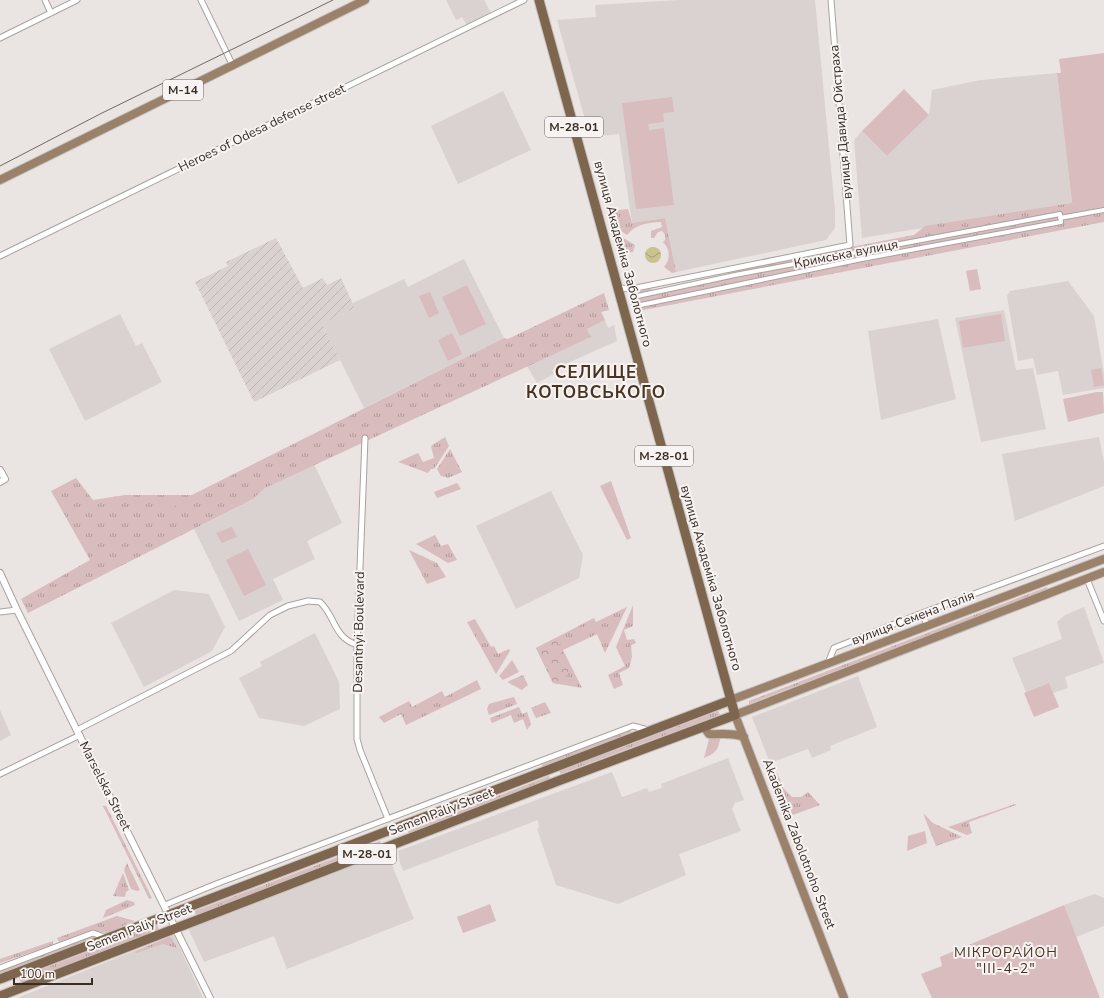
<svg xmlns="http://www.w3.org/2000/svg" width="1104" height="998" viewBox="0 0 1104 998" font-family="'Nunito Sans',sans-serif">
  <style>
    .built { fill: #dad2d0 }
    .industrial { fill: url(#industrial-furrows) }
    .grass { fill: url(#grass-tufts) }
    .forest { fill: url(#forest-crowns) }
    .park { fill: #d9bcbd }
    .water { fill: url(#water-waves) }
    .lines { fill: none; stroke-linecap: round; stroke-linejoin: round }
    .pedestrian-casing { stroke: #aaa29e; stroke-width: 6 }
    .minor-casing { stroke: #aaa29e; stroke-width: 7 }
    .tertiary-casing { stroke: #aaa29e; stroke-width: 8 }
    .primary-casing { stroke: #c4c0bd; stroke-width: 10 }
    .trunk-casing { stroke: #c4c0bd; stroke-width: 11 }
    .pedestrian { stroke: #fff; stroke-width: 4 }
    .minor { stroke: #fff; stroke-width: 5 }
    .tertiary { stroke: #fff; stroke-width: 6 }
    .primary { stroke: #9b806a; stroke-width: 8 }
    .trunk { stroke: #7e654e; stroke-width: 9 }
    .tram { stroke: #75685e; stroke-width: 1 }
    .labels { text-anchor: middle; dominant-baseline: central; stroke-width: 4; stroke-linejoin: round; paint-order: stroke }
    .shield { fill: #f7f3f2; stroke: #726862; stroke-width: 1 }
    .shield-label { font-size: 12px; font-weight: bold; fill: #392d24 }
    .street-label { font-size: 13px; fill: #392d24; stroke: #f7f3f2 }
    .neighbourhood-label { font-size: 14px; letter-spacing: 1px; fill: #493422; stroke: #f7f3f2 }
    .district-label { font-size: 17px; font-weight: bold; letter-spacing: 1px; fill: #493422; stroke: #f7f3f2 }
  </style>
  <defs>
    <pattern id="industrial-furrows" width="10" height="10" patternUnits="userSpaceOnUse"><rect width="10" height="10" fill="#dad2d0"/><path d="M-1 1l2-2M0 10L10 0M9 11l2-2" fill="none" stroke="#bcb5b2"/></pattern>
    <pattern id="grass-tufts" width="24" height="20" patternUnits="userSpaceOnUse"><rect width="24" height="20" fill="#d9bcbd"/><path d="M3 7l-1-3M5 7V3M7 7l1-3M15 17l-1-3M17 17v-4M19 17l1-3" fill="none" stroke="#b19999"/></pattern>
    <pattern id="forest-crowns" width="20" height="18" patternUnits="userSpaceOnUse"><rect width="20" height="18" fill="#d9bcbd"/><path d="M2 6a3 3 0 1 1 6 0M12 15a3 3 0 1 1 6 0" fill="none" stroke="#b19999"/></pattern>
    <pattern id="water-waves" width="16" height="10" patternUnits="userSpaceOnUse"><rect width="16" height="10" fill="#cac28f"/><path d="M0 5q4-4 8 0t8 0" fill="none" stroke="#a59e75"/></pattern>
  </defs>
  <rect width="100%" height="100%" fill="#eae4e2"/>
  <!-- built -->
  <path class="built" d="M 446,0 L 484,0 L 491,13 L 467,25 L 462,17 L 456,20 Z
    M 679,0 L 815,0 L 835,210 L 835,228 L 826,240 L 676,272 L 665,218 L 632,223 L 619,134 L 590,137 L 557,20 L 596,17 L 595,5 Z
    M 1057,73 L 1072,203 L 862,238 L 854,140 L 862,131 L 887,156 L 929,115 L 932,90 L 981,80 Z
    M 503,91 L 531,150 L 458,184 L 431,126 Z
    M 464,259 L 504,338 L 364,408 L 322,324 L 355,308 L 353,303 L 404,279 L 408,287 Z
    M 1068,281 L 1094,316 L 1104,374 L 1104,388 L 1063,395 L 1058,371 L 1037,375 L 1033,358 L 1018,361 L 1007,296 L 1010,291 Z
    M 1004,310 L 1016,370 L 1033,368 L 1046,429 L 981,442 L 955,318 Z
    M 120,314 L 136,346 L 142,343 L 162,382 L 85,421 L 49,349 Z
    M 938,319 L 956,399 L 881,420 L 868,331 Z
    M 605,320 L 608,328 L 614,325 L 617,341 L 552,370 L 554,374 L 537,383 L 527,366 L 591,337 L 587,329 Z
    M 1099,437 L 1104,462 L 1104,486 L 1015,521 L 1002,454 Z
    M 314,464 L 342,523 L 307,541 L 315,559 L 273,579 L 283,600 L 239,621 L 194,529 L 253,499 L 265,488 Z
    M 551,491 L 583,555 L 579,578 L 516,609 L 476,526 Z
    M 174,590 L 209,594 L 225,627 L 212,651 L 144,687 L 111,623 Z
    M 1084,607 L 1104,663 L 1065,677 L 1068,688 L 1053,693 L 1049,683 L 1026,692 L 1012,658 L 1062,639 L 1057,622 L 1065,615 Z
    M 315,633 L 339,682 L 340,709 L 304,726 L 259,718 L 239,678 L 262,666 L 260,662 Z
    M 858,676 L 877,727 L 830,746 L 831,750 L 812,758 L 808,749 L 770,763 L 752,717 Z
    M 0,710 L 11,735 L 0,741 Z
    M 728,758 L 744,800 L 735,803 L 732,809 L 741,831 L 679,854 L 686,875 L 618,904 L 556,885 L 537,829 L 539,828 L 538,820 L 403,871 L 400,863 L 398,851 L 612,772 L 622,797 L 647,788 L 649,792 L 662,788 L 661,784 Z
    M 385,848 L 414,919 L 287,969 L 274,936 L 204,962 L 186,924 Z
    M 1095,894 L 1104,898 L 1104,926 L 1076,937 L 1064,905 Z
    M 174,935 L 203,998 L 17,998 Z"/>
  <!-- industrial -->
  <path class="industrial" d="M 276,238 L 303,288 L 323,278 L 327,285 L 341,278 L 355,308 L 322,324 L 340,360 L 254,402 L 195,282 L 228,266 L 226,262 Z"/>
  <!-- grass -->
  <path class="grass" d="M 1072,203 L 1085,211 L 1104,207 L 1104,222 L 633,312 L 630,298 L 634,293 L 650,288 L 655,292 L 728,275 L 729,270 L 914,235 L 925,226 Z
    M 628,209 L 632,223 L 665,218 L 676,272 L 672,273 L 664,267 C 671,259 670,249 663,242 L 665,240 L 665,234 L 662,231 L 658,232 L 654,238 L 651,238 L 651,231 L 662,227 L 661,222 C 648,223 637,223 627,235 L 615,227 L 611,211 Z
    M 617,234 L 635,245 L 633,252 L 623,254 Z
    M 604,293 L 609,310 L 601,312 L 605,320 L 587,329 L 591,337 L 265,488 L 253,499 L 28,613 L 21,599 L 90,560 L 51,491 L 76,478 L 93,500 L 125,495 L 192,495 L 504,338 L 508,339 Z
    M 445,437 L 449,446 L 434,469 L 431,469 L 428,473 L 398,462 L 418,453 L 423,462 L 434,458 L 431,446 Z
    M 450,449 L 462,472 L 448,478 L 441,476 L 437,469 Z
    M 435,535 L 441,546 L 448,544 L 457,560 L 448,563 L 416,544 Z
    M 409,550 L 437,563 L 446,577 L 427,584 Z
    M 1047,587 L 1048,590 L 749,704 L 749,701 Z
    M 633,605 L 633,626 L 624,630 L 627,640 L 634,639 L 636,643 L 631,645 L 632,657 L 629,668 L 619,673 L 623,685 L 614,689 L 608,675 L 625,666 L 616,647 Z
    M 627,607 L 605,653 L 597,634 L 563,650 L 582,688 L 553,683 L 536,648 L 594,618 L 596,622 Z
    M 475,619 L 491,647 L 494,646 L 498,654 L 509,649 L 510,651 L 496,674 L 467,622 Z
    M 523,675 L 528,685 L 522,690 L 507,682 Z
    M 477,680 L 481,689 L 406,725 L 401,714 L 384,723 L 379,717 L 409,701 L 412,707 L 442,691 L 445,697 Z
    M 514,697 L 517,704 L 489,715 L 487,709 L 489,704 Z
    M 545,702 L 551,713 L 536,718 L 531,708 Z
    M 519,707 L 522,714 L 527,712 L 531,724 L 527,730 L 523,719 L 514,723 L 511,715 L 492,723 L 490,718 Z
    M 718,711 L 720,715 L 560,774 L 560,771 Z
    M 629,730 L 632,731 L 627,735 L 543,768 L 542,764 Z
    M 709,739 L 720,739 C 718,751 715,753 704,758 Z
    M 777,773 L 784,789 L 792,797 L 801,797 L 808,792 L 820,805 L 790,816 L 774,774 Z
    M 549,776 L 550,779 L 409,834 L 408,831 Z
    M 1015,804 L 1016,805 L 969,822 L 972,833 L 967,835 L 948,827 Z
    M 103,806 L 106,806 L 152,898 L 149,899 Z
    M 923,813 L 933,823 L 962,837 L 936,846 Z
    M 380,841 L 381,844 L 196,915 L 195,911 Z
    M 127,863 L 140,890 L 137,891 L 131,889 L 124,870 Z
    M 123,873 L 129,890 L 126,892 L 125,897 L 113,896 Z
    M 127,900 L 134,902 L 135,905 L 103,918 L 106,910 Z
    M 117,916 L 135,921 L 107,933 L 92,930 L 59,942 L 57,938 Z
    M 157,925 L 159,930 L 21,983 L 19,978 Z
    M 91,936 L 97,937 L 0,974 L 0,971 Z
    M 169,937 L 172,938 L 177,948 L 163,944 L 136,953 L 134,952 Z
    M 53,941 L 53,945 L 0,963 L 0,959 Z"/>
  <!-- forest -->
  <path class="forest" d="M 556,638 L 571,667 L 562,684 L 553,683 L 536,648 Z"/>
  <!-- park -->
  <path class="park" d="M 1104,53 L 1104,207 L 1084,211 L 1072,203 L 1057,73 L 1061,73 L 1059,59 Z
    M 904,89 L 929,115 L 887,156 L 862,131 Z
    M 672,97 L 674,112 L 663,113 L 664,122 L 648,124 L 649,130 L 664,128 L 674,205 L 636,209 L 622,103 Z
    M 977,269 L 981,289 L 970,291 L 966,271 Z
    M 467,285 L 486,324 L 460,336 L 442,297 Z
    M 430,292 L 439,313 L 429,318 L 419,296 Z
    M 1001,314 L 1005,341 L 963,348 L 959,321 Z
    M 452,333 L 462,354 L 448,361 L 438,340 Z
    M 1101,368 L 1104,385 L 1094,387 L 1091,370 Z
    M 1097,392 L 1103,392 L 1104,413 L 1068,422 L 1063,399 Z
    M 611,481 L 631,538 L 627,540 L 600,486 Z
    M 457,483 L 461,489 L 437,498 L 434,492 Z
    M 160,497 L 182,497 L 184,501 L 167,511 Z
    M 232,527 L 237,537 L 222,543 L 216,533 Z
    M 248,549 L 266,585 L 244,596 L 226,560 Z
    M 512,660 L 519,672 L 503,680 L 499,676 Z
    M 1049,683 L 1059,707 L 1034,717 L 1024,693 Z
    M 925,831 L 927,843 L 907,851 L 908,836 Z
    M 490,904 L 496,921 L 463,933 L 457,917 Z
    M 1064,905 L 1100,998 L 932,998 L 921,974 L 942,966 L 940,957 Z"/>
  <!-- water -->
  <path class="water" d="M645 255a8 8 0 1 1 16 0a8 8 0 1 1-16 0Z"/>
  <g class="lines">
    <defs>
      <path id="pedestrian" d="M 1060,218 L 1104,210
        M 633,297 L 735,275 L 1060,214 L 1061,222 L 862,259 L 636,306"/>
      <path id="minor" d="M 45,0 L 51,13
        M 201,0 L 233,66
        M 0,38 L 77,0
        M 0,256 L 524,0
        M 620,288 L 631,289 L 850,245 L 831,0
        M 365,438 L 357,645 L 357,739 L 360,750 L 388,819
        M 1087,579 L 1104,621
        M 0,612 L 17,610
        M 922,613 L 927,625
        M 828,663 L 834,648 L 922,613 L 1104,546
        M 77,730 L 231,651 L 270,615 L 288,606 L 308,601 L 320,602 C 336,617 333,637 357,645
        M 0,774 L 80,735
        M 165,905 L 216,884 L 633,726 L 648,730
        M 0,968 L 93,933 L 107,938"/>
      <path id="tertiary" d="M 0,470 L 5,479 L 0,482
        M 0,573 L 17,610 L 210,998"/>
      <path id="primary" d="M 0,180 L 365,0
        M 731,700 L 1104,559
        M 704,727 L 709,734 C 722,735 731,732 744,737
        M 844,998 L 735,715 L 1104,572"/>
      <path id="trunk" d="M 0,979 L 731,700
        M 0,996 L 558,781 L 735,715 L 539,0"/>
    </defs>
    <!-- pedestrian casing -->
    <use href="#pedestrian" class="pedestrian-casing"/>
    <!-- minor casing -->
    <use href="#minor" class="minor-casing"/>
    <!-- tertiary casing -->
    <use href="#tertiary" class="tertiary-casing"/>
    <!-- primary casing -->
    <use href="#primary" class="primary-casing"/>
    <!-- trunk casing -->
    <use href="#trunk" class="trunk-casing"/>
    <!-- pedestrian -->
    <use href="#pedestrian" class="pedestrian"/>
    <!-- minor -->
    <use href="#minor" class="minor"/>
    <!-- tertiary -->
    <use href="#tertiary" class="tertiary"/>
    <!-- primary -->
    <use href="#primary" class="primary"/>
    <!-- trunk -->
    <use href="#trunk" class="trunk"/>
    <!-- tram -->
    <path class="tram" d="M 0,166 L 100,114 L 333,0"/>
  </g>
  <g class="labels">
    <!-- shield labels -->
    <g class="shield">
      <rect x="163" y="80" width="40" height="20" rx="3"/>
      <rect x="545" y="117" width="58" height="20" rx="3"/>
      <rect x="635" y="446" width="58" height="20" rx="3"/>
      <rect x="338" y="844" width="58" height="20" rx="3"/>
    </g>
    <g class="shield-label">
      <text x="183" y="90">М-14</text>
      <text x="574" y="127">М-28-01</text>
      <text x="664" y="456">М-28-01</text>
      <text x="367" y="854">М-28-01</text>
    </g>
    <!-- street labels -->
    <g class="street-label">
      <text transform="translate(841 122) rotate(-95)">вулиця Давида Ойстраха</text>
      <text transform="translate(262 128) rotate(-26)">Heroes of Odesa defense street</text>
      <text transform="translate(623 254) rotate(75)">вулиця Академіка Заболотного</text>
      <text transform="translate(846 254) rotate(-11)">Кримська вулиця</text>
      <text transform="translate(711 578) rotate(74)">вулиця Академіка Заболотного</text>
      <text transform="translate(913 618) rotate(-21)">вулиця Семена Палія</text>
      <text transform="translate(359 632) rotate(-89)">Desantnyi Boulevard</text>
      <text transform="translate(105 786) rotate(63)">Marselska Street</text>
      <text transform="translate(441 812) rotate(-21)">Semen Paliy Street</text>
      <text transform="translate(799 844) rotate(69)">Akademika Zabolotnoho Street</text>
      <text transform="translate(139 928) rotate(-21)">Semen Paliy Street</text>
    </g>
    <!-- neighbourhood labels -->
    <g class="neighbourhood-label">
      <text x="1006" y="952">МІКРОРАЙОН<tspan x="1006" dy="16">"ІІІ-4-2"</tspan></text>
    </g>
    <!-- district labels -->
    <g class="district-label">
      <text x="596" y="372">СЕЛИЩЕ<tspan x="596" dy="20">КОТОВСЬКОГО</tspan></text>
    </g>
  </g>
  <!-- scale -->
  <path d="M14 978v6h78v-6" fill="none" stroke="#392d24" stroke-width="2"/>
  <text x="20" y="978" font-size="12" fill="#392d24" stroke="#f7f3f2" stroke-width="3" paint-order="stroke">100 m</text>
</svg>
